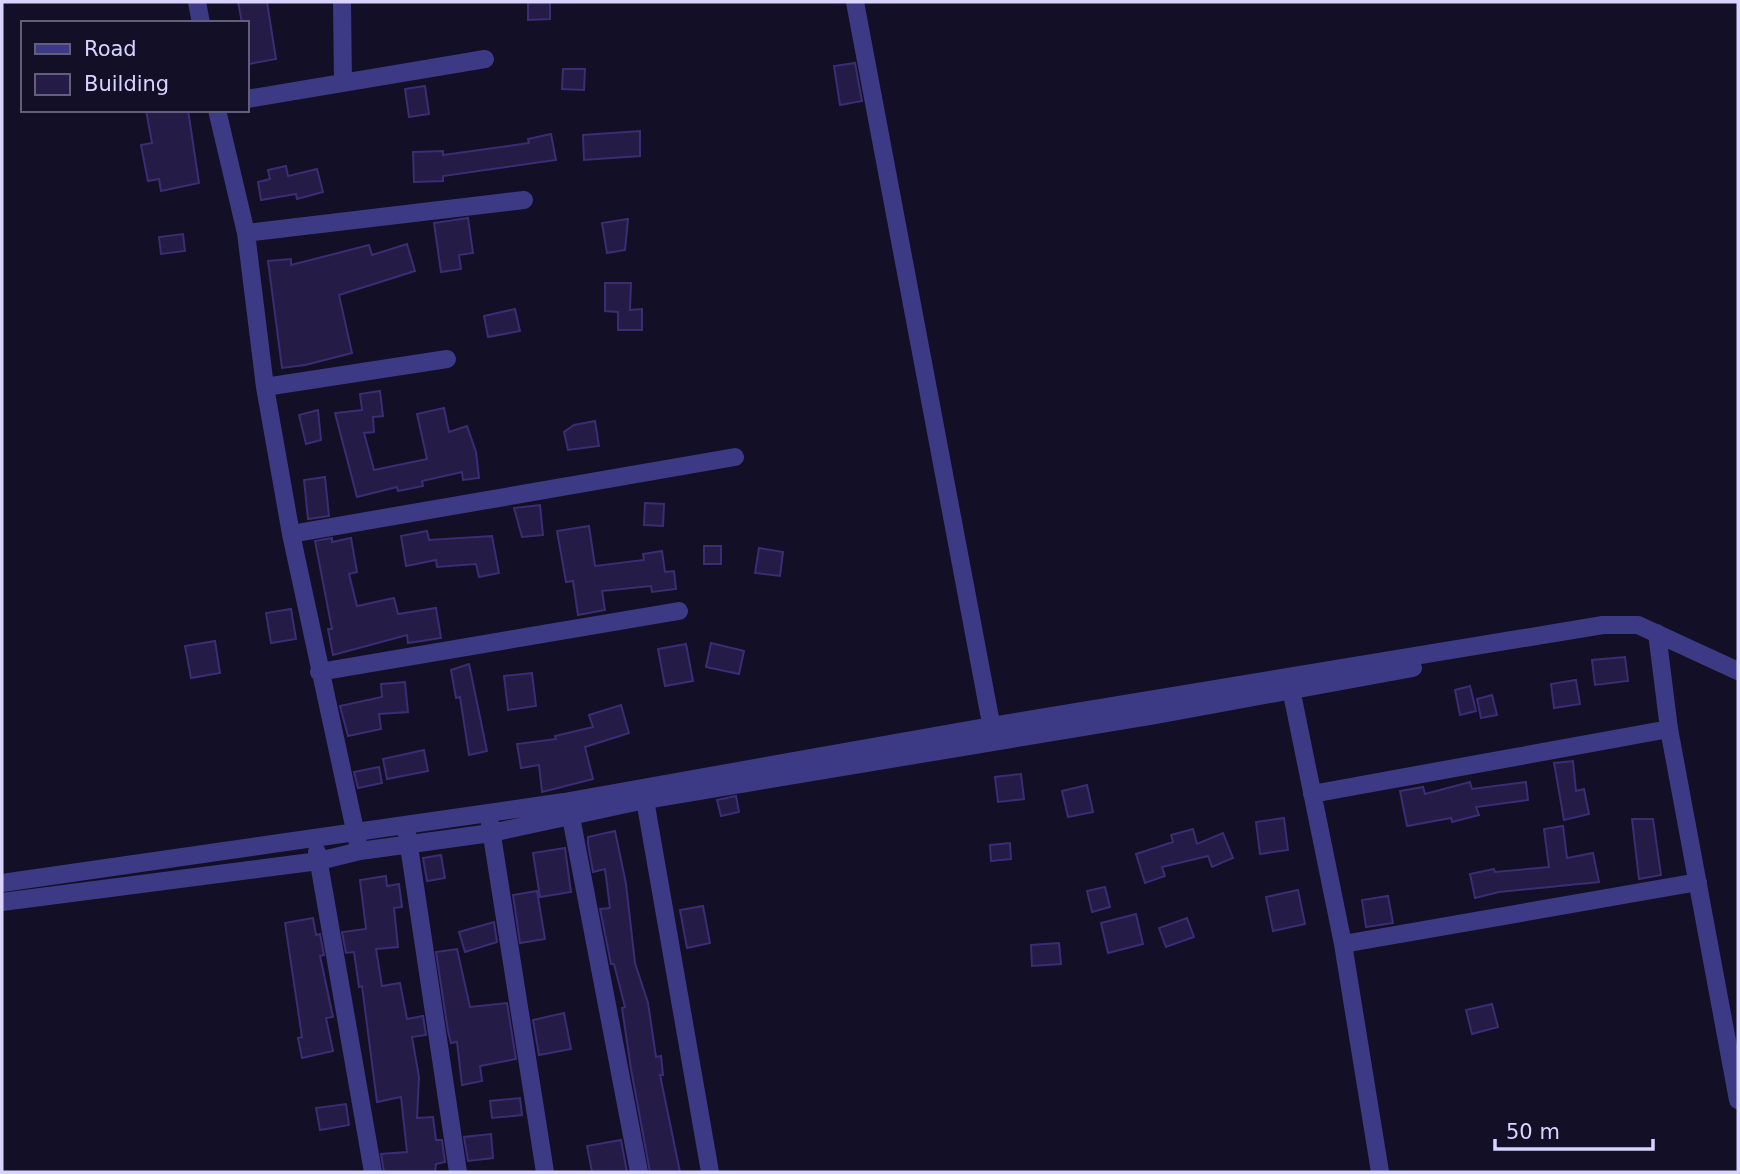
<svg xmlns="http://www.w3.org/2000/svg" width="1740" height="1174" viewBox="0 0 1740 1174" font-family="'DejaVu Sans',sans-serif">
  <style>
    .building { fill: #241b47; stroke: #3b2d73; stroke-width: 2 }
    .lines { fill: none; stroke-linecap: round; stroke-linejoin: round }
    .minor { stroke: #3d3a85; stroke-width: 18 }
  </style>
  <rect width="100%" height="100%" fill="#130f26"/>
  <!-- building -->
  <path class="building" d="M 238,2 L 267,2 L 276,59 L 249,64 L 247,23 L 242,23 Z
    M 528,2 L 550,2 L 550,19 L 528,20 Z
    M 855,63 L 862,101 L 840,105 L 834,66 Z
    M 563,69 L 585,69 L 584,90 L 562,89 Z
    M 425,86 L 429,114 L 409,117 L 405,89 Z
    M 146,110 L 188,110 L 199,183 L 161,191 L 159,179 L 148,181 L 141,145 L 152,143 Z
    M 640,131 L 640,156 L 584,160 L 583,135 Z
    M 551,134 L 556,160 L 443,176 L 443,181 L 414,182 L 413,152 L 443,151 L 443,155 L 529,143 L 528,139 Z
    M 286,166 L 288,176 L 317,169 L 323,192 L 297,199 L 296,194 L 261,200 L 258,182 L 270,179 L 268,170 Z
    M 468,218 L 473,253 L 459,255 L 461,269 L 441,272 L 434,223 Z
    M 628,219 L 625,250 L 607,253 L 602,223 Z
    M 183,234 L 185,251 L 161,254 L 159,237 Z
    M 407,244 L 415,271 L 339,295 L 352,353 L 305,365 L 282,368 L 268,261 L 291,259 L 291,265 L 369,245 L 372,255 Z
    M 605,283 L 631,283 L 630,310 L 642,309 L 642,330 L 618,330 L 618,312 L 605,311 Z
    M 515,309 L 520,331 L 488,337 L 484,316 Z
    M 380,391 L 383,416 L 373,417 L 374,432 L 364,433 L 374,470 L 427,459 L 417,414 L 444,408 L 449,432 L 467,426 L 476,452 L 479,478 L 463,480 L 462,472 L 422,481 L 423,486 L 398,491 L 397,487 L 357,497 L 335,413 L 362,410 L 360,394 Z
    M 318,410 L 321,440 L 306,444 L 299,415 Z
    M 595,421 L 599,446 L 568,450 L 564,432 L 574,425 Z
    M 325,477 L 329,516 L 308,519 L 304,480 Z
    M 645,503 L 664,504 L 663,526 L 644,525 Z
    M 540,505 L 543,535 L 522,537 L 514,508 Z
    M 589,526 L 595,566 L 644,560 L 643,554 L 662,551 L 665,572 L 674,571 L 676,589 L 652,592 L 651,586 L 602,591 L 605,610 L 578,615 L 573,581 L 566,582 L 557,531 Z
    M 427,531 L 429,540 L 492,536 L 499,573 L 479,577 L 476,564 L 437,567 L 436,560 L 406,566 L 401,536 Z
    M 332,538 L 332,542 L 351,538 L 357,572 L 349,574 L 357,606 L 394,598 L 398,614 L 436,608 L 441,638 L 408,643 L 407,635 L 333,655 L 328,629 L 332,629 L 315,541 Z
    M 704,546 L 721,546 L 721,564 L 704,564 Z
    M 759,548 L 783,552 L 780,576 L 755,573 Z
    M 291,609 L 296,639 L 271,643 L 266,613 Z
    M 215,641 L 220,673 L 191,678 L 185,646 Z
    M 711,643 L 744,651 L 739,674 L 706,667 Z
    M 686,644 L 693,681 L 665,686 L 658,649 Z
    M 1625,657 L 1628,681 L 1595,685 L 1592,660 Z
    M 469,664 L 487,751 L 469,755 L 460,697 L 456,698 L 451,670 Z
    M 532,673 L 536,706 L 508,710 L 504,676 Z
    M 1576,680 L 1580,704 L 1554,708 L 1551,684 Z
    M 405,682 L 408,712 L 379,714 L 381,729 L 348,736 L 340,706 L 382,697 L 381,684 Z
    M 1470,686 L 1476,711 L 1460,715 L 1455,690 Z
    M 1492,695 L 1497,715 L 1481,718 L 1477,699 Z
    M 621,705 L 629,733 L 585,747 L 593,779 L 542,792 L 539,765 L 521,768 L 517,744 L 556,739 L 555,736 L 593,727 L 589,715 Z
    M 424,750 L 428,771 L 387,779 L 383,759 Z
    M 1573,761 L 1576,791 L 1584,789 L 1589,814 L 1564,820 L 1554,763 Z
    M 379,767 L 382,783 L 358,788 L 354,772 Z
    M 1021,774 L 1024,799 L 998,802 L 995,777 Z
    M 1470,782 L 1472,789 L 1526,782 L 1528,800 L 1476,807 L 1479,815 L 1452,822 L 1451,818 L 1407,826 L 1400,791 L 1423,787 L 1425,794 Z
    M 1087,785 L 1093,812 L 1068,817 L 1062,791 Z
    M 736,796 L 739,812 L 721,816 L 717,800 Z
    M 1284,818 L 1288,850 L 1260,854 L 1256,822 Z
    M 1632,819 L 1653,819 L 1661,875 L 1639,879 Z
    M 1563,826 L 1567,858 L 1593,853 L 1599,882 L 1499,892 L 1475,898 L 1470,874 L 1494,869 L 1495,872 L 1549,867 L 1544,829 Z
    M 1193,829 L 1197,844 L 1223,833 L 1233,858 L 1212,867 L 1208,856 L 1162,867 L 1165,876 L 1145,883 L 1136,854 L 1173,842 L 1171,835 Z
    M 615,831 L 626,884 L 635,963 L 648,1003 L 656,1057 L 661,1056 L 663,1075 L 660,1075 L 680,1172 L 650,1172 L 631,1069 L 622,1008 L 625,1007 L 614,964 L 611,964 L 600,909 L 610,908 L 605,869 L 593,872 L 588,844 L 588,837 Z
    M 1010,843 L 1011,859 L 991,861 L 990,845 Z
    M 565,848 L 571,892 L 540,897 L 533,853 Z
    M 441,855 L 445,878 L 427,881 L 423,858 Z
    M 386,876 L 387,886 L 399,884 L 402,907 L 394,908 L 398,947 L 376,949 L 382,986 L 400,983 L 407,1019 L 423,1016 L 426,1035 L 412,1037 L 419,1077 L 417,1118 L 433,1117 L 436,1140 L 442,1140 L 445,1162 L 436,1164 L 435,1172 L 384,1172 L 381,1154 L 407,1152 L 401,1097 L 377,1102 L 362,986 L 359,987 L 354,952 L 346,953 L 342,932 L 366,929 L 360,880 Z
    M 1105,887 L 1110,907 L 1092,912 L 1087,891 Z
    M 1298,890 L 1305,924 L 1273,931 L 1266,897 Z
    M 537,891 L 545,939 L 520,943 L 513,895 Z
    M 1388,896 L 1393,923 L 1366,927 L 1362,900 Z
    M 703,906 L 710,943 L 687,948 L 680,910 Z
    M 1136,914 L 1143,944 L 1108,953 L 1101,923 Z
    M 313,918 L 316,935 L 320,934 L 324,955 L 320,956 L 333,1017 L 326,1018 L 333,1051 L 302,1058 L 298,1038 L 302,1037 L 285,923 Z
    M 1187,918 L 1194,937 L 1166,947 L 1159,928 Z
    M 494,922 L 497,942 L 465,952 L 459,932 Z
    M 1059,943 L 1061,964 L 1032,966 L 1031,945 Z
    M 457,949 L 470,1007 L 507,1003 L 516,1059 L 480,1066 L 482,1081 L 462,1085 L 457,1042 L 451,1043 L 448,1031 L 436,952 Z
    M 1492,1004 L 1498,1027 L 1472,1034 L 1466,1010 Z
    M 564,1013 L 571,1049 L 539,1055 L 533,1020 Z
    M 520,1098 L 522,1115 L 492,1118 L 490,1101 Z
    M 346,1104 L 349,1125 L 320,1130 L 316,1108 Z
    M 491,1134 L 493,1158 L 468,1161 L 464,1137 Z
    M 621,1140 L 627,1172 L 592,1172 L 587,1146 Z"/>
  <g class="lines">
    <!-- minor -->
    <path class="minor" d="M 197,2 L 201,23
      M 342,2 L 343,82
      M 855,2 L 993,734
      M 247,99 L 485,59
      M 217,110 L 246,233 L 265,387 L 291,534 L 358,844
      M 246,233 L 524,200
      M 265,387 L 447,359
      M 291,534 L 735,457
      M 1657,633 L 1669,729 L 1738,1100
      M 319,672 L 679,611
      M 1289,679 L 1343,944 L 1380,1172
      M 1312,794 L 1669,729
      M 645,800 L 710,1172
      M 571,817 L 639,1172
      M 490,823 L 545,1172
      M 407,833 L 458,1172
      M 317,852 L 373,1172
      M 2,883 L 564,802 L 991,726 L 1603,625 L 1638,625 L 1738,671
      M 2,902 L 319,861 L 360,851 L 491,833 L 645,800 L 1155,715 L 1413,668
      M 1343,944 L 1698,882"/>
  </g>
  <!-- border -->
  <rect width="1740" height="1174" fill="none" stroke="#d9d4ff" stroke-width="7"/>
  <!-- legend -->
  <rect x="21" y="21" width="228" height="91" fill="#130f26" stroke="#625e7d" stroke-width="2"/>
  <rect x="35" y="44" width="35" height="10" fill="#3d3a85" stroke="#625e7d" stroke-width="2"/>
  <text x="84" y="56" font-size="21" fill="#d9d4ff">Road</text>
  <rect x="35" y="74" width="35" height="21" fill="#241b47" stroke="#625e7d" stroke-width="2"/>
  <text x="84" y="91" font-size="21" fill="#d9d4ff">Building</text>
  <!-- scale -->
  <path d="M1495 1139v10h158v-10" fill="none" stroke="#d9d4ff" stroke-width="3.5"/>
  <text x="1506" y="1139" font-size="21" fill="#d9d4ff" stroke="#130f26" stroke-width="5" paint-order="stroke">50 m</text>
</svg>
